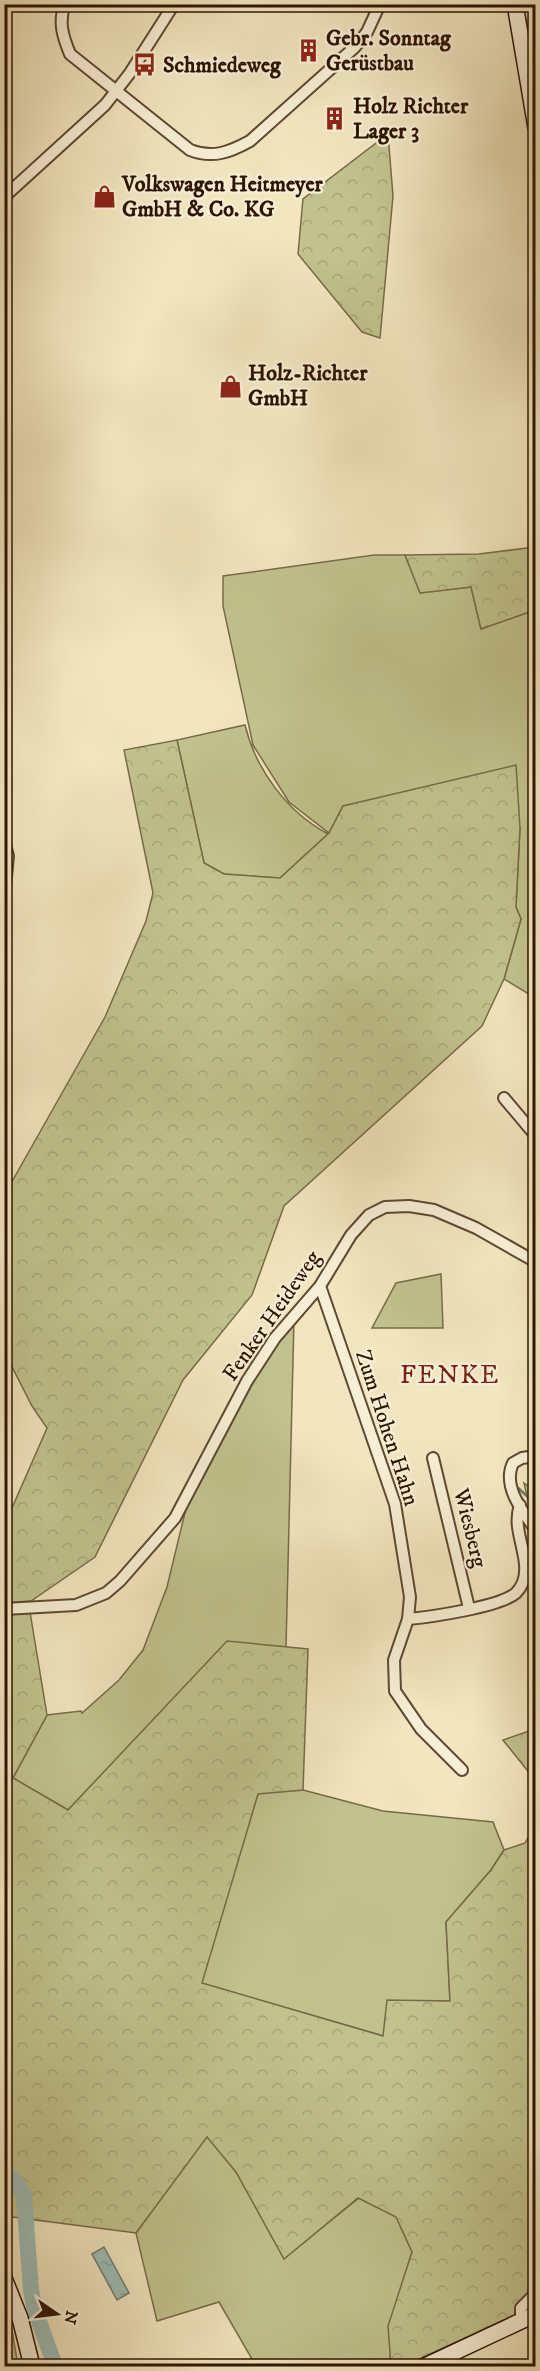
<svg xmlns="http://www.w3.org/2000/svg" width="540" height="2371" viewBox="0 0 540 2371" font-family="'IM FELL DW Pica',serif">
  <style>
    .green { fill: #c1c38e; stroke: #776c48; stroke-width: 1.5 }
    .forest { fill: url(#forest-crowns); stroke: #776c48; stroke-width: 1.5 }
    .water { fill: url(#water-ripples); stroke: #707a6f; stroke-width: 1.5 }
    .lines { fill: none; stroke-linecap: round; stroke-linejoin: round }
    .stream { stroke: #707a6f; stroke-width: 3 }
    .river { stroke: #9cbeb8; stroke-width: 16 }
    .street-casing { stroke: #5e4830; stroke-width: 14 }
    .secondary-casing { stroke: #2d1401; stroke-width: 18 }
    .street { stroke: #f7efd5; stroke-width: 10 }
    .secondary { stroke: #f7efd5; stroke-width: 15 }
    .labels { text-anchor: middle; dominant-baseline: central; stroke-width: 4.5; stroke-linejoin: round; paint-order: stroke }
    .poi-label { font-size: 22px; font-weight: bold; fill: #2d1401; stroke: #f7efd5; text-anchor: start }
    .street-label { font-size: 22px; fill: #2d1401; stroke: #f7efd5 }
    .quarter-label { font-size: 26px; letter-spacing: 1.5px; fill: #7a1f14; stroke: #f7efd5 }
  </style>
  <defs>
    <pattern id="forest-crowns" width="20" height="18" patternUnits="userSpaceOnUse" patternTransform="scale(1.5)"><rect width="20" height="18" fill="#c1c38e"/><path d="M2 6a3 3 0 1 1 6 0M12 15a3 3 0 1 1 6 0" fill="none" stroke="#a6a779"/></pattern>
    <pattern id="water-ripples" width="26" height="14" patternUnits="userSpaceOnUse" patternTransform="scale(1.5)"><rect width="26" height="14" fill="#9cbeb8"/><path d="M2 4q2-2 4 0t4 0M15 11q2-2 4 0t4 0" fill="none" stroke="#87a29c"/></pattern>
  </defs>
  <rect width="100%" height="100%" fill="#f2e6bf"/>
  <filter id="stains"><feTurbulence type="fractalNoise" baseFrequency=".00333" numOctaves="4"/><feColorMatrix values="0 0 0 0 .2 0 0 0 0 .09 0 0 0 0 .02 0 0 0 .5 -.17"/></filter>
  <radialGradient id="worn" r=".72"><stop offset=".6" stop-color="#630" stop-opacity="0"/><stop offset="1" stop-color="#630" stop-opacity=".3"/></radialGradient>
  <!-- green -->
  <path class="green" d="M 374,555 L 405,555 L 420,593 L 471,587 L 481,629 L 535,610 L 535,998 L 504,979 L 521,919 L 516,907 L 520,828 L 343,806 L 329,833 L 289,802 L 253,745 L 223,606 L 223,576 Z
    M 245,725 C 256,770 287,812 328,834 L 280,878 L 224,874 L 204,863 L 177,740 Z
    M 441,1274 L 443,1328 L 372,1328 L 396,1283 Z
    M 294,1319 L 286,1647 L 227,1642 L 68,1810 L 13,1778 L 47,1715 L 81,1711 L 82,1713 L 119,1680 L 143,1650 L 167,1587 L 189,1496 L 240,1398 Z
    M 524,1483 L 535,1491 L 535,1525 L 533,1522 Z
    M 303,1790 L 383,1811 L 493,1822 L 504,1850 L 491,1870 L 446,1922 L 450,2001 L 388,2001 L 384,2036 L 201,1983 L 258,1793 Z
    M 207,2136 L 236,2172 L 284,2258 L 359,2198 L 396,2216 L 412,2252 L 389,2326 L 391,2366 L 256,2366 L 219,2302 L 157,2321 L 136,2233 Z"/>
  <!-- forest -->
  <path class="forest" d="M 528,5 L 535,5 L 535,54 Z
    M 388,134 L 393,196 L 380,338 L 362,332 L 298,254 L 303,199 Z
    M 535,547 L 535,610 L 481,629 L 471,587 L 420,593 L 405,555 L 479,554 Z
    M 177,740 L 204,863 L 224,874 L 280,878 L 329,833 L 343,806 L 516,765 L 520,828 L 516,907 L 521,919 L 504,979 L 482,1026 L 284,1206 L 252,1295 L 183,1380 L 95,1557 L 31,1601 L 5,1603 L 5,1524 L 47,1428 L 32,1406 L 5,1353 L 5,1194 L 105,1017 L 146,921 L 153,893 L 124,750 Z
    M 30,1612 L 47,1715 L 13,1778 L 68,1810 L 227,1641 L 308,1649 L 303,1790 L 258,1794 L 202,1983 L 383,2036 L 387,2000 L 450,2001 L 446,1922 L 491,1870 L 504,1850 L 525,1843 L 535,1825 L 535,2306 L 404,2366 L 391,2366 L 388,2326 L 412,2252 L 396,2217 L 358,2198 L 284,2259 L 236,2172 L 207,2137 L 136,2233 L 5,2216 L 5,1615 Z
    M 535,1729 L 536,1729 L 535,1780 L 503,1740 Z
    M 4,2305 L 12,2330 L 18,2366 L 5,2366 Z"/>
  <!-- water -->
  <path class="water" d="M 104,2247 L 129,2293 L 117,2300 L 92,2254 Z"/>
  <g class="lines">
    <!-- stream -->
    <path class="stream" d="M 518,1488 L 536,1504"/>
    <!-- river -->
    <path class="river" d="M 4,2173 L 16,2182 L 24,2195 L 31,2290 L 35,2310 L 55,2366"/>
    <defs>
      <path id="street" d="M 65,4 C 58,22 63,37 70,54 L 190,150 C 213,159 230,152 250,141 L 355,47 L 367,32 L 380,4
        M 4,197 L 105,105 L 130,73 L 174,4
        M 4,841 L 8,856 L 4,896
        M 504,1098 L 536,1136
        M 320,1286 L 395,1504 L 410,1597 L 408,1619 L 394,1660 L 395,1691 L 421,1729 L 462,1770
        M 536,1456 L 522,1458 L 513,1463 C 502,1486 522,1511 536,1530
        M 433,1458 L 469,1608
        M 4,1609 L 76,1605 L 106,1593 L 120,1581 L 175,1518 L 247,1381 L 275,1338 L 320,1286 L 351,1235 L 369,1215 L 385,1207 L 409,1206 L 434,1210 L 476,1228 L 536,1262
        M 408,1619 C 430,1617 500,1607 516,1593 C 524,1585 526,1575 525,1564 C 523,1543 513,1525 520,1505
        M 521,2322 L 521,2308 L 536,2293"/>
      <path id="secondary" d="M 515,4 L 536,128
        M 4,2278 L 20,2318 L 32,2366
        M 425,2366 L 536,2314"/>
    </defs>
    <!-- street casing -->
    <use href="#street" class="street-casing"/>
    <!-- secondary casing -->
    <use href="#secondary" class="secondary-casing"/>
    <!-- street -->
    <use href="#street" class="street"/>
    <!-- secondary -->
    <use href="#secondary" class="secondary"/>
  </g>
  <!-- icons -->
  <defs>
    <symbol id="building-bare" viewBox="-9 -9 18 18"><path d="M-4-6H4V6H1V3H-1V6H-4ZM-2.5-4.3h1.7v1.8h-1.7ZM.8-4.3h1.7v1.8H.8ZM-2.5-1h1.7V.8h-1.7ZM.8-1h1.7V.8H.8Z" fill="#8f2418" stroke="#f7efd5" stroke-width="2.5" paint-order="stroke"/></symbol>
    <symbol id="bus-bare" viewBox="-9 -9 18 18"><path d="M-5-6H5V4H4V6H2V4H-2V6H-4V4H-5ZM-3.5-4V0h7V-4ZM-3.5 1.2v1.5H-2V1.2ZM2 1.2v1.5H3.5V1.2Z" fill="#8f2418" stroke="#f7efd5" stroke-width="2.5" paint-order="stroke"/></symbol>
    <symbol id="shop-bare" viewBox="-9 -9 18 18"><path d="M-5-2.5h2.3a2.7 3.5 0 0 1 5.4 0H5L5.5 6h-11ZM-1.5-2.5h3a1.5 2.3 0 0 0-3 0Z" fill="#8f2418" stroke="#f7efd5" stroke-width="2.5" paint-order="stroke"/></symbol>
  </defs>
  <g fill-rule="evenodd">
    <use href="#building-bare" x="292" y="34" width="33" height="33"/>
    <use href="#bus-bare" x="128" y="48" width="33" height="33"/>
    <use href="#building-bare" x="318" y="102" width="33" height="33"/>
    <use href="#shop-bare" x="88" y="180" width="33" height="33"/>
    <use href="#shop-bare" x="214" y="370" width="33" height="33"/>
  </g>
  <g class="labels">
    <!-- poi labels -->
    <g class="poi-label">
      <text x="326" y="38">Gebr. Sonntag<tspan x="326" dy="25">Gerüstbau</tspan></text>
      <text x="163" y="65">Schmiedeweg</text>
      <text x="353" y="106">Holz Richter<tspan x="353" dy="25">Lager 3</tspan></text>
      <text x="122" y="184">Volkswagen Heitmeyer<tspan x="122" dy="25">GmbH &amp; Co. KG</tspan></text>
      <text x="248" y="373">Holz-Richter<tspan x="248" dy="25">GmbH</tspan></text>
    </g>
    <!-- street labels -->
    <g class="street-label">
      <text transform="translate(272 1316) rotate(-55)">Fenker Heideweg</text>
      <text transform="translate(387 1428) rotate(72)">Zum Hohen Hahn</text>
      <text transform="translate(470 1528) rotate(76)">Wiesberg</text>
    </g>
    <!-- quarter labels -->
    <g class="quarter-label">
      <text x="450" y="1375">FENKE</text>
    </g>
  </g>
  <!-- margin -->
  <rect width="540" height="2371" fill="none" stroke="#f2e6bf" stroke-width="24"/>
  <rect x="6" y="6" width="528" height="2359" fill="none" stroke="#2d1401" stroke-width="3"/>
  <rect x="12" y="12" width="516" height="2347" fill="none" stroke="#2d1401" stroke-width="1.5"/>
  <!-- north arrow -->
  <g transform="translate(57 2314) rotate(104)" stroke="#f7efd5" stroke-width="4.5" paint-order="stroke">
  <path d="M0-4.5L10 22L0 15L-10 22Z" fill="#2d1401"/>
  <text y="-9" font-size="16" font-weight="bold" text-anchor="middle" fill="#2d1401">N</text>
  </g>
  <rect width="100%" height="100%" filter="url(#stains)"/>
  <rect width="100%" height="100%" fill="url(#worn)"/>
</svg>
